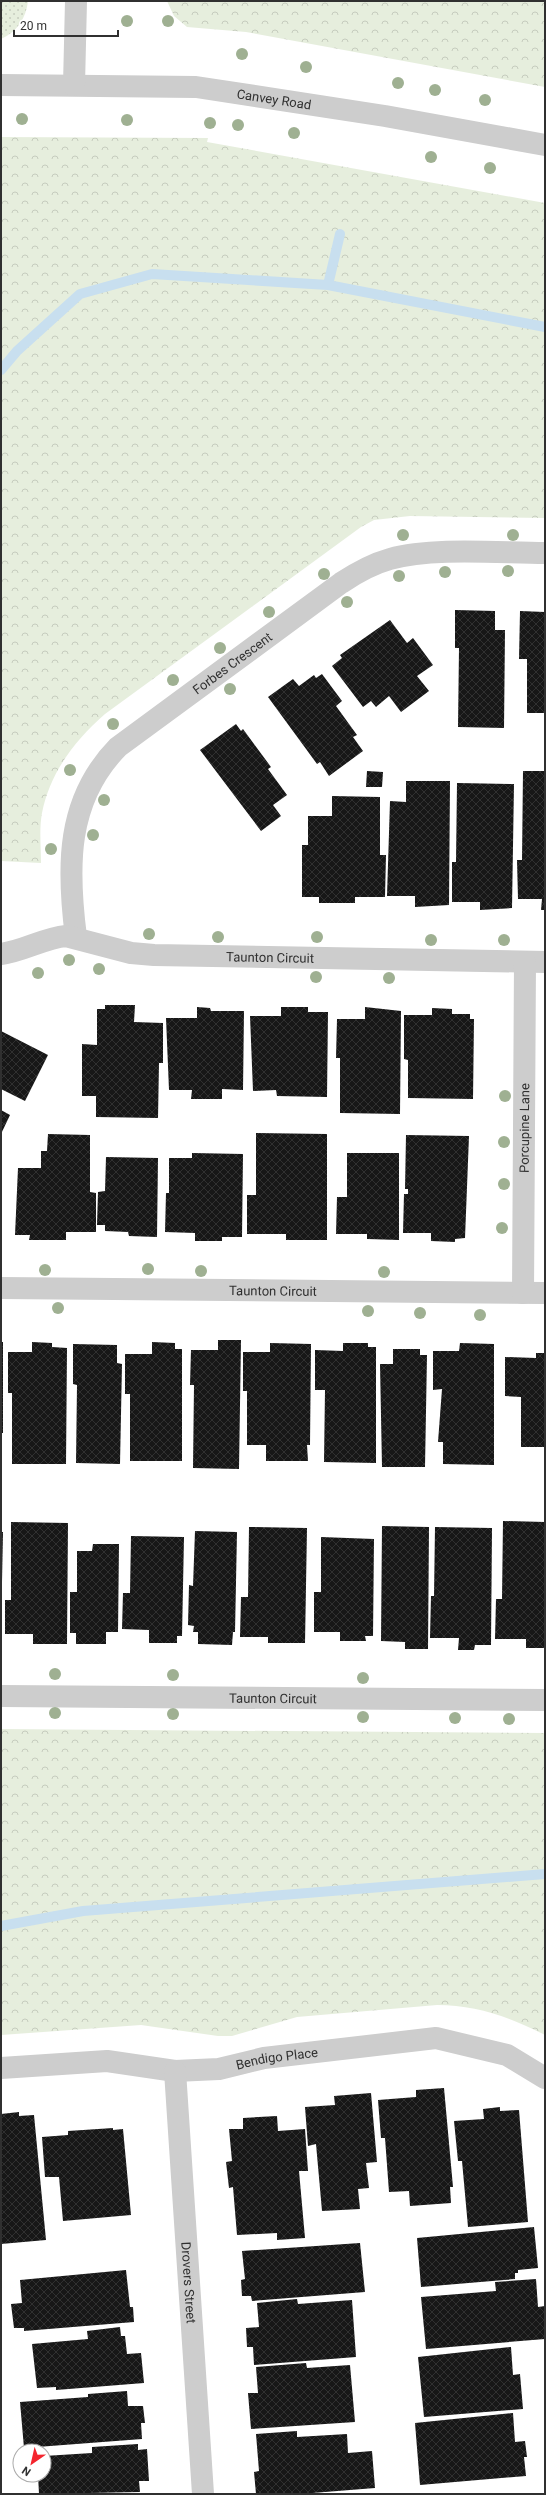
<svg xmlns="http://www.w3.org/2000/svg" width="546" height="2495" viewBox="0 0 546 2495" font-family="Roboto,sans-serif">
  <style>
    .forest { fill: url(#forest-crowns) }
    .park { fill: url(#park-dots) }
    .lines { fill: none; stroke-linecap: round; stroke-linejoin: round }
    .stream { stroke: #c8dfef; stroke-width: 10 }
    .building { fill: url(#building-cross-hatch) }
    .minor { stroke: #cdcdcd; stroke-width: 22 }
    .tree { fill: #9fb092 }
    .labels { text-anchor: middle; dominant-baseline: central; stroke-width: 4; stroke-linejoin: round; paint-order: stroke }
    .street-label { font-size: 13px; fill: #303030; stroke: #fff }
  </style>
  <defs>
    <pattern id="forest-crowns" width="20" height="18" patternUnits="userSpaceOnUse"><rect width="20" height="18" fill="#e6eedd"/><path d="M2 6a3 3 0 1 1 6 0M12 15a3 3 0 1 1 6 0" fill="none" stroke="#c6ccbe"/></pattern>
    <pattern id="park-dots" width="8" height="8" patternUnits="userSpaceOnUse"><rect width="8" height="8" fill="#e6eedd"/><path d="M2 2h.1M6 6h.1" fill="none" stroke="#c6ccbe" stroke-width="1.8" stroke-linecap="round"/></pattern>
    <pattern id="building-cross-hatch" width="8" height="8" patternUnits="userSpaceOnUse"><rect width="8" height="8" fill="#171717"/><path d="M0 0l8 8M0 8l8-8" fill="none" stroke="#303030"/></pattern>
  </defs>
  <rect width="100%" height="100%" fill="#fff"/>
  <!-- forest -->
  <path class="forest" d="M 167,1 L 545,1 L 545,87 L 246,32 L 187,27 L 174,16 Z
    M 1,137 L 208,138 L 207,142 L 545,203 L 545,518 L 410,516 L 374,520 L 361,527 L 105,714 C 74,741 50,773 42,813 C 39,829 41,847 41,863 L 1,861 Z
    M 1,1729 L 545,1733 L 545,2035 C 510,2017 476,2005 437,2005 L 297,2017 L 232,2036 L 218,2036 L 141,2025 L 1,2035 Z"/>
  <!-- park -->
  <path class="park" d="M 1,1 L 28,1 C 26,18 17,32 1,39 Z"/>
  <g class="lines">
    <!-- stream -->
    <path class="stream" d="M 328,285 L 545,327
      M 1,370 L 17,351 L 80,294 L 152,274 L 328,285 L 340,234
      M 1,1926 L 83,1911 L 545,1874"/>
  </g>
  <!-- building -->
  <path class="building" d="M 455,610 L 495,611 L 495,630 L 505,630 L 504,728 L 458,727 L 459,648 L 455,648 Z
    M 520,611 L 545,612 L 545,713 L 527,713 L 527,659 L 519,659 Z
    M 390,620 L 407,643 L 413,638 L 433,665 L 417,676 L 429,691 L 401,712 L 389,696 L 376,707 L 371,701 L 363,707 L 332,666 L 342,658 L 340,655 Z
    M 322,674 L 342,701 L 336,706 L 357,735 L 353,737 L 363,751 L 329,776 L 320,762 L 317,764 L 268,697 L 293,679 L 299,686 L 314,675 L 316,678 Z
    M 236,724 L 241,731 L 243,729 L 271,767 L 268,769 L 287,795 L 273,805 L 281,816 L 261,831 L 200,750 Z
    M 367,771 L 383,772 L 382,787 L 366,787 Z
    M 523,771 L 545,771 L 545,910 L 541,910 L 542,899 L 518,899 L 517,860 L 522,860 Z
    M 406,781 L 450,781 L 449,905 L 415,907 L 415,896 L 387,896 L 390,801 L 406,802 Z
    M 457,783 L 514,784 L 512,908 L 480,910 L 480,902 L 452,902 L 452,862 L 456,862 Z
    M 332,796 L 380,797 L 380,855 L 386,855 L 385,897 L 355,897 L 355,903 L 319,903 L 319,897 L 302,897 L 302,845 L 308,845 L 308,816 L 332,816 Z
    M 105,1005 L 135,1005 L 134,1022 L 163,1023 L 163,1063 L 159,1063 L 158,1118 L 96,1117 L 96,1096 L 82,1096 L 82,1044 L 97,1045 L 97,1009 L 105,1009 Z
    M 197,1007 L 210,1008 L 211,1011 L 244,1011 L 243,1090 L 222,1089 L 222,1099 L 191,1099 L 192,1090 L 169,1090 L 166,1018 L 197,1018 Z
    M 281,1007 L 308,1007 L 308,1012 L 328,1012 L 327,1097 L 277,1096 L 276,1090 L 253,1091 L 250,1016 L 281,1016 Z
    M 365,1007 L 401,1011 L 400,1114 L 340,1113 L 340,1058 L 336,1058 L 337,1019 L 365,1019 Z
    M 432,1008 L 452,1009 L 452,1014 L 470,1014 L 470,1019 L 474,1019 L 473,1099 L 408,1098 L 408,1060 L 404,1059 L 404,1015 L 432,1015 Z
    M 1,1031 L 48,1055 L 25,1101 L 1,1089 Z
    M 1,1110 L 10,1115 L 1,1134 Z
    M 256,1133 L 327,1134 L 327,1240 L 286,1240 L 286,1234 L 247,1234 L 247,1195 L 256,1195 Z
    M 48,1134 L 90,1135 L 90,1192 L 96,1193 L 96,1232 L 66,1232 L 66,1240 L 29,1240 L 30,1235 L 15,1235 L 18,1168 L 41,1168 L 41,1151 L 47,1151 Z
    M 406,1135 L 469,1136 L 465,1238 L 455,1239 L 455,1242 L 431,1241 L 431,1233 L 403,1233 L 404,1194 L 408,1194 L 408,1189 L 405,1189 Z
    M 192,1153 L 243,1154 L 242,1237 L 222,1237 L 222,1241 L 195,1241 L 195,1233 L 165,1232 L 166,1193 L 169,1193 L 169,1158 L 192,1158 Z
    M 347,1153 L 399,1153 L 399,1240 L 367,1239 L 367,1234 L 336,1234 L 337,1197 L 347,1197 Z
    M 106,1157 L 158,1158 L 157,1237 L 129,1236 L 128,1232 L 105,1231 L 105,1225 L 97,1225 L 98,1192 L 105,1191 Z
    M 218,1340 L 241,1340 L 239,1469 L 193,1468 L 194,1385 L 190,1385 L 191,1350 L 218,1350 Z
    M 1,1342 L 3,1342 L 3,1433 L 1,1433 Z
    M 32,1342 L 52,1343 L 52,1347 L 67,1348 L 66,1464 L 12,1464 L 12,1393 L 8,1393 L 8,1352 L 32,1352 Z
    M 152,1342 L 175,1343 L 175,1349 L 182,1349 L 182,1461 L 130,1461 L 130,1394 L 125,1394 L 125,1354 L 152,1354 Z
    M 270,1343 L 311,1344 L 310,1445 L 307,1445 L 308,1461 L 266,1461 L 266,1445 L 247,1445 L 247,1391 L 243,1391 L 243,1352 L 270,1352 Z
    M 343,1343 L 368,1343 L 368,1347 L 376,1347 L 376,1463 L 324,1462 L 325,1390 L 315,1390 L 315,1350 L 343,1351 Z
    M 460,1343 L 494,1344 L 494,1465 L 443,1464 L 443,1442 L 438,1442 L 442,1389 L 433,1390 L 433,1351 L 459,1351 Z
    M 73,1344 L 117,1345 L 117,1363 L 122,1364 L 120,1464 L 76,1463 L 77,1385 L 73,1384 Z
    M 393,1349 L 420,1349 L 420,1355 L 427,1355 L 425,1467 L 382,1467 L 380,1364 L 393,1364 Z
    M 536,1353 L 545,1353 L 545,1447 L 521,1447 L 521,1397 L 505,1396 L 505,1357 L 536,1358 Z
    M 503,1521 L 545,1522 L 545,1648 L 526,1648 L 526,1639 L 495,1639 L 496,1599 L 502,1599 Z
    M 11,1522 L 68,1523 L 67,1644 L 33,1644 L 33,1634 L 5,1634 L 5,1600 L 11,1600 Z
    M 382,1526 L 429,1527 L 428,1649 L 405,1649 L 405,1642 L 381,1641 Z
    M 249,1527 L 307,1528 L 305,1643 L 268,1643 L 268,1637 L 240,1637 L 241,1597 L 248,1597 Z
    M 435,1527 L 492,1528 L 491,1645 L 475,1645 L 474,1650 L 458,1650 L 459,1638 L 430,1638 L 431,1596 L 434,1596 Z
    M 195,1531 L 237,1532 L 235,1632 L 233,1632 L 232,1645 L 198,1644 L 198,1632 L 193,1632 L 194,1626 L 188,1625 L 189,1585 L 193,1586 Z
    M 1,1532 L 3,1532 L 2,1582 L 1,1582 Z
    M 131,1536 L 184,1537 L 182,1636 L 177,1636 L 177,1643 L 149,1643 L 149,1630 L 122,1629 L 123,1593 L 130,1593 Z
    M 321,1537 L 374,1539 L 373,1636 L 365,1636 L 366,1641 L 340,1641 L 340,1632 L 314,1632 L 314,1592 L 321,1592 Z
    M 93,1544 L 119,1544 L 118,1632 L 106,1632 L 106,1644 L 76,1644 L 76,1633 L 70,1633 L 70,1592 L 77,1592 L 77,1551 L 92,1551 Z
    M 444,2088 L 453,2187 L 450,2187 L 451,2203 L 410,2206 L 409,2191 L 389,2192 L 385,2138 L 381,2138 L 378,2100 L 416,2097 L 416,2090 Z
    M 371,2093 L 377,2162 L 366,2163 L 369,2188 L 358,2189 L 360,2209 L 322,2211 L 316,2144 L 308,2146 L 305,2107 L 335,2105 L 334,2096 Z
    M 500,2107 L 500,2111 L 519,2110 L 528,2222 L 468,2227 L 462,2161 L 458,2161 L 454,2121 L 484,2119 L 483,2109 Z
    M 19,2112 L 19,2116 L 34,2115 L 46,2240 L 1,2244 L 1,2114 Z
    M 277,2116 L 278,2131 L 305,2129 L 308,2171 L 299,2171 L 305,2238 L 277,2240 L 277,2233 L 237,2235 L 233,2187 L 229,2188 L 226,2162 L 232,2161 L 229,2129 L 243,2129 L 243,2118 Z
    M 113,2128 L 113,2130 L 123,2129 L 131,2215 L 63,2221 L 59,2177 L 45,2177 L 42,2137 L 68,2135 L 68,2131 Z
    M 534,2227 L 538,2268 L 518,2270 L 518,2273 L 515,2273 L 515,2279 L 421,2287 L 417,2238 Z
    M 360,2243 L 365,2292 L 252,2301 L 251,2296 L 242,2296 L 241,2280 L 245,2279 L 242,2251 Z
    M 126,2270 L 130,2307 L 133,2307 L 134,2322 L 24,2331 L 24,2328 L 14,2328 L 11,2304 L 22,2303 L 20,2280 Z
    M 536,2279 L 538,2307 L 545,2306 L 545,2339 L 426,2349 L 421,2297 L 496,2291 L 495,2282 Z
    M 297,2299 L 298,2304 L 352,2300 L 356,2357 L 254,2365 L 253,2347 L 247,2347 L 246,2328 L 259,2327 L 257,2303 Z
    M 120,2327 L 121,2336 L 125,2336 L 127,2354 L 141,2353 L 144,2383 L 56,2390 L 56,2387 L 37,2388 L 32,2344 L 88,2339 L 87,2331 Z
    M 511,2347 L 513,2375 L 520,2374 L 523,2409 L 424,2417 L 418,2357 Z
    M 306,2363 L 307,2368 L 350,2365 L 355,2422 L 251,2429 L 248,2393 L 258,2393 L 256,2367 Z
    M 127,2391 L 128,2406 L 143,2406 L 145,2423 L 141,2423 L 142,2439 L 24,2448 L 20,2402 L 88,2397 L 88,2394 Z
    M 513,2413 L 515,2442 L 525,2441 L 527,2457 L 524,2457 L 526,2476 L 420,2485 L 415,2423 Z
    M 297,2431 L 297,2437 L 347,2434 L 348,2453 L 372,2451 L 375,2488 L 300,2494 L 256,2494 L 254,2472 L 259,2471 L 256,2434 Z
    M 138,2444 L 138,2450 L 147,2449 L 149,2481 L 139,2481 L 140,2492 L 39,2494 L 38,2475 L 44,2475 L 44,2456 L 92,2453 L 92,2447 Z"/>
  <g class="lines">
    <!-- minor -->
    <g class="minor">
      <path id="s1" d="M 1,85 L 196,87 L 385,116 L 545,145"/>
      <path d="M 74,85 L 76,1"/>
      <path id="s2" d="M 76,937 C 67,867 66,800 118,747 L 341,583 C 356,573 372,564 390,559 C 433,547 499,553 545,553"/>
      <path id="s3" d="M 1,954 C 24,951 44,938 66,936 L 131,953 L 154,955 L 545,962"/>
      <path id="s4" d="M 1,1288 L 545,1293"/>
      <path id="s5" d="M 523,1293 L 525,962"/>
      <path id="s6" d="M 1,1696 L 545,1700"/>
      <path id="s7" d="M 1,2068 L 107,2061 L 175,2071 L 219,2069 L 264,2058 L 436,2038 L 507,2055 L 545,2078"/>
      <path id="s8" d="M 175,2071 L 203,2494"/>
    </g>
  </g>
  <!-- trees -->
  <g class="tree">
    <circle cx="127" cy="21" r="6"/>
    <circle cx="168" cy="21" r="6"/>
    <circle cx="242" cy="54" r="6"/>
    <circle cx="306" cy="67" r="6"/>
    <circle cx="398" cy="83" r="6"/>
    <circle cx="435" cy="90" r="6"/>
    <circle cx="485" cy="100" r="6"/>
    <circle cx="22" cy="119" r="6"/>
    <circle cx="127" cy="120" r="6"/>
    <circle cx="210" cy="123" r="6"/>
    <circle cx="238" cy="125" r="6"/>
    <circle cx="294" cy="133" r="6"/>
    <circle cx="431" cy="157" r="6"/>
    <circle cx="490" cy="168" r="6"/>
    <circle cx="403" cy="535" r="6"/>
    <circle cx="513" cy="535" r="6"/>
    <circle cx="508" cy="571" r="6"/>
    <circle cx="445" cy="572" r="6"/>
    <circle cx="324" cy="574" r="6"/>
    <circle cx="399" cy="576" r="6"/>
    <circle cx="347" cy="602" r="6"/>
    <circle cx="269" cy="612" r="6"/>
    <circle cx="220" cy="648" r="6"/>
    <circle cx="173" cy="680" r="6"/>
    <circle cx="230" cy="689" r="6"/>
    <circle cx="113" cy="724" r="6"/>
    <circle cx="70" cy="770" r="6"/>
    <circle cx="104" cy="800" r="6"/>
    <circle cx="93" cy="835" r="6"/>
    <circle cx="51" cy="849" r="6"/>
    <circle cx="149" cy="934" r="6"/>
    <circle cx="218" cy="937" r="6"/>
    <circle cx="317" cy="937" r="6"/>
    <circle cx="431" cy="940" r="6"/>
    <circle cx="504" cy="940" r="6"/>
    <circle cx="69" cy="960" r="6"/>
    <circle cx="99" cy="969" r="6"/>
    <circle cx="38" cy="973" r="6"/>
    <circle cx="316" cy="977" r="6"/>
    <circle cx="389" cy="978" r="6"/>
    <circle cx="505" cy="1096" r="6"/>
    <circle cx="504" cy="1142" r="6"/>
    <circle cx="504" cy="1184" r="6"/>
    <circle cx="502" cy="1228" r="6"/>
    <circle cx="148" cy="1269" r="6"/>
    <circle cx="45" cy="1270" r="6"/>
    <circle cx="201" cy="1271" r="6"/>
    <circle cx="384" cy="1272" r="6"/>
    <circle cx="58" cy="1308" r="6"/>
    <circle cx="368" cy="1311" r="6"/>
    <circle cx="420" cy="1313" r="6"/>
    <circle cx="480" cy="1315" r="6"/>
    <circle cx="55" cy="1674" r="6"/>
    <circle cx="173" cy="1675" r="6"/>
    <circle cx="363" cy="1678" r="6"/>
    <circle cx="55" cy="1713" r="6"/>
    <circle cx="173" cy="1714" r="6"/>
    <circle cx="363" cy="1717" r="6"/>
    <circle cx="455" cy="1718" r="6"/>
    <circle cx="509" cy="1719" r="6"/>
  </g>
  <g class="labels">
    <!-- street labels -->
    <g class="street-label">
      <text stroke="none"><textPath href="#s1" startOffset="274">Canvey Road</textPath></text>
      <text stroke="none"><textPath href="#s2" startOffset="344">Forbes Crescent</textPath></text>
      <text stroke="none"><textPath href="#s3" startOffset="274">Taunton Circuit</textPath></text>
      <text stroke="none"><textPath href="#s5" startOffset="165">Porcupine Lane</textPath></text>
      <text stroke="none"><textPath href="#s4" startOffset="272">Taunton Circuit</textPath></text>
      <text stroke="none"><textPath href="#s6" startOffset="272">Taunton Circuit</textPath></text>
      <text stroke="none"><textPath href="#s7" startOffset="278">Bendigo Place</textPath></text>
      <text stroke="none"><textPath href="#s8" startOffset="212">Drovers Street</textPath></text>
    </g>
  </g>
  <!-- border -->
  <rect width="546" height="2495" fill="none" stroke="#303030" stroke-width="4"/>
  <!-- north arrow -->
  <g transform="translate(32 2463) rotate(214)"><circle r="19" fill="#ffffff" stroke="#acacac"/>
  <path d="M0-3L7 15L0 10L-7 15Z" fill="#f4252e"/>
  <text y="-6" font-size="11" font-weight="bold" text-anchor="middle" fill="#303030">N</text>
  </g>
  <!-- scale -->
  <path d="M14 30v6h104v-6" fill="none" stroke="#303030" stroke-width="2"/>
  <text x="20" y="30" font-size="12" fill="#303030" stroke="#ffffff" stroke-width="3" paint-order="stroke">20 m</text>
</svg>
